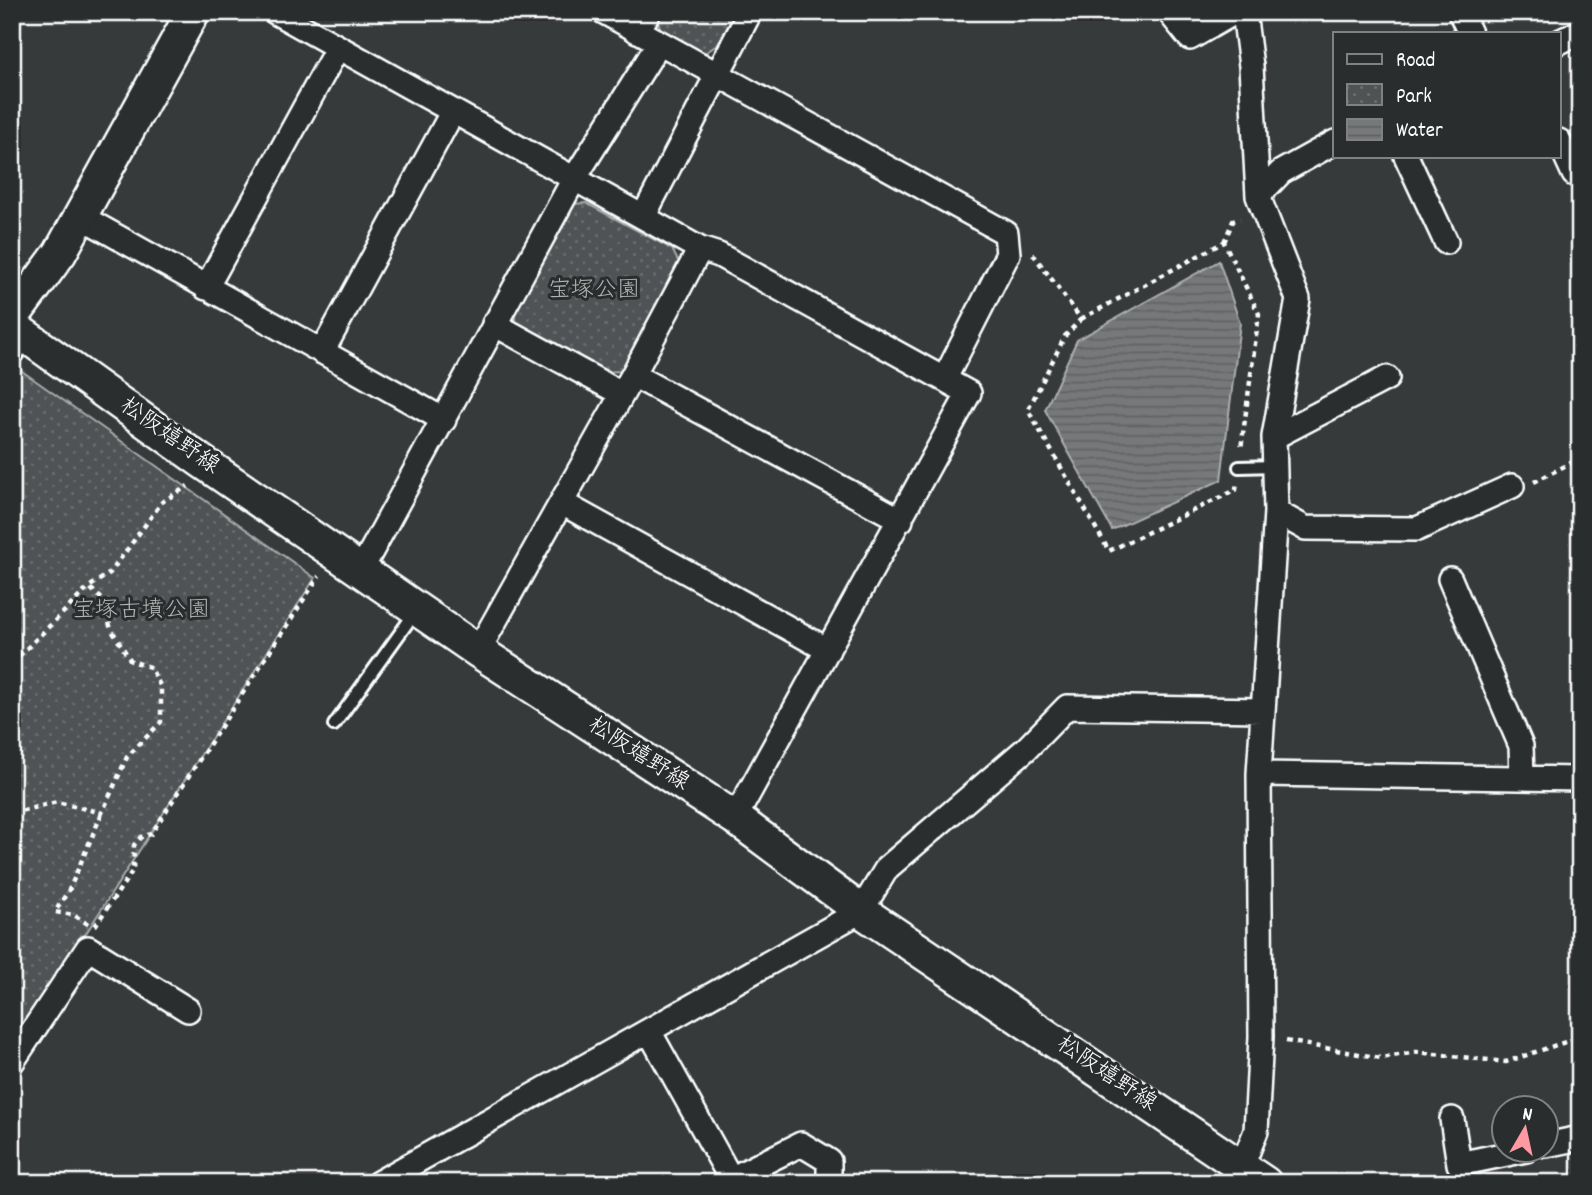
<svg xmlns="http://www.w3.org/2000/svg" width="1592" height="1195" viewBox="0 0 1592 1195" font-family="Dekko,'Klee One',sans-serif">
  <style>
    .park { fill: url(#park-dots); stroke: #a8a9aa; stroke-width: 2 }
    .water { fill: url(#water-rules); stroke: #adaeaf; stroke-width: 2 }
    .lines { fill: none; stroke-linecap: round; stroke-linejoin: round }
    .lane-casing { stroke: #fff; stroke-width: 16 }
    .street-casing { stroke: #fff; stroke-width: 28 }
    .secondary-casing { stroke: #fff; stroke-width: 37 }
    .path { stroke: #fff; stroke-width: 4.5; stroke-dasharray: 5 5; stroke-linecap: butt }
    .lane { stroke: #2a2d2e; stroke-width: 10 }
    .street { stroke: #2a2d2e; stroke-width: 23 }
    .secondary { stroke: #2a2d2e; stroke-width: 32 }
    .labels { text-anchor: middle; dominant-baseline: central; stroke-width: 6; stroke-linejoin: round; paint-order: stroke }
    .park-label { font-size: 23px; fill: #b0b2b2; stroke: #2a2d2e }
    .street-label { font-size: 23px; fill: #fff; stroke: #2a2d2e }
  </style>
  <defs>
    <pattern id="park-dots" width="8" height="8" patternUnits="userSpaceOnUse" patternTransform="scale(1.75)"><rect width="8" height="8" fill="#505354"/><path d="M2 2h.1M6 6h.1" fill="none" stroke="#6a6d6e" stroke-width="1.8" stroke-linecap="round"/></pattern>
    <pattern id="water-rules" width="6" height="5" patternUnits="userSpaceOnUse" patternTransform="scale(1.75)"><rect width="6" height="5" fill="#767879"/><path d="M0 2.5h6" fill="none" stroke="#616262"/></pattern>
  </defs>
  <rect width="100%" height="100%" fill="#373a3b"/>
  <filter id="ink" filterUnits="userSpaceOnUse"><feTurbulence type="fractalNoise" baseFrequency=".0143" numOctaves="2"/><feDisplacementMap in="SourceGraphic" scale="14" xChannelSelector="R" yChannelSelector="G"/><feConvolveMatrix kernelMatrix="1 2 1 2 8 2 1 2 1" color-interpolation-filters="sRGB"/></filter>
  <g filter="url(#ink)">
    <!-- park -->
    <path class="park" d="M 659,12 L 736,12 L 717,45 L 705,53 L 661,30 L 656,16 Z
      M 586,203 L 672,249 L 679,263 L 621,371 L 604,372 L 515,324 L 515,305 L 572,204 Z
      M 12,364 L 315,578 L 12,1048 Z"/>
    <!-- water -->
    <path class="water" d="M 1219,261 L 1240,323 L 1221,480 L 1112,530 L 1045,410 L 1077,340 Z"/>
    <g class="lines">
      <defs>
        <path id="lane" d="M 1239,467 L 1275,466
          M 334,725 L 416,611"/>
        <path id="street" d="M 275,12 L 643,217 L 700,249 L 719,255 L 969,393 L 735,818
          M 604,12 L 1006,233 L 1008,254 L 945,378
          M 1169,12 L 1190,38 L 1235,12
          M 1460,12 L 1470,33
          M 637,31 L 649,12
          M 1559,42 L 1580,32
          M 1559,141 L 1574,174 L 1580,175
          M 1406,156 L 1446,242
          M 1258,196 L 1281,172 L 1335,142
          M 80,216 L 444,420
          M 643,217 L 750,12
          M 206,288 L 338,47
          M 494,324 L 622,394
          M 12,352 L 23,333
          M 322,352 L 453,111
          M 633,375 L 901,520
          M 1274,437 L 1387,378
          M 562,503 L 828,650
          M 1276,512 L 1305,528 L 1417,529 L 1512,486
          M 361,570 L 574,179 L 659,43
          M 1450,579 L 1521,746 L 1522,777
          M 478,651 L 633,375 L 700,249
          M 1259,774 L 1580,779
          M 649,1031 L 731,1179 L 801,1144 L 829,1161 L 829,1183
          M 12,1062 L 88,948 L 188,1010
          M 1452,1119 L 1459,1164 L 1526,1150
          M 1546,1145 L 1580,1138
          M 1242,1166 L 1256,1131 L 1261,1037 L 1259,774 L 1276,512 L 1274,437 L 1298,299 L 1258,196 L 1251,66 L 1244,12
          M 378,1183 L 861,911 L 887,868 L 1026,749 L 1067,707 L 1263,710"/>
        <path id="secondary" d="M 12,318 L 60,253 L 193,12
          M 12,326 L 201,461 L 478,651 L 735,818 L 861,911 L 1265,1183"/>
      </defs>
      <!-- lane casing -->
      <use href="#lane" class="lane-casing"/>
      <!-- street casing -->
      <use href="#street" class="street-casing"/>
      <!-- secondary casing -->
      <use href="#secondary" class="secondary-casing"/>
      <!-- path -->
      <path class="path" d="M 1046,12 L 1047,16
        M 1224,242 L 1233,221 L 1240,219
        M 1033,254 L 1081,319 L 1065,336 L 1028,410 L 1109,551 L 1236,490 L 1237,482
        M 1081,319 L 1224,242 L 1259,314 L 1241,449
        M 1534,482 L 1580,458
        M 12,663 L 89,587 L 110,573 L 162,502 L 188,486
        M 12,813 L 57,802 L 102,813 L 127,757 L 161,722 L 161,687 L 150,667 L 131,661 L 111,629 L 102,599 L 89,587
        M 88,924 L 74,915 L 55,912 L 70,888 L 102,813
        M 95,926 L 133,870 L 134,845 L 141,837 L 151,834 L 319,576
        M 1286,1041 L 1381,1058 L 1416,1052 L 1506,1062 L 1580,1037"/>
      <!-- lane -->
      <use href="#lane" class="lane"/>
      <!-- street -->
      <use href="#street" class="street"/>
      <!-- secondary -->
      <use href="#secondary" class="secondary"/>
    </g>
  </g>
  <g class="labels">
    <!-- park labels -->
    <g class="park-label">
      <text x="594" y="291">宝塚公園</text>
      <text x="141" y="611">宝塚古墳公園</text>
    </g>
    <!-- street labels -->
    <g class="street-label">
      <text transform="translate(169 437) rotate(35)">松阪嬉野線</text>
      <text transform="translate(638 755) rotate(33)">松阪嬉野線</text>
      <text transform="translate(1106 1075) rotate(34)">松阪嬉野線</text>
    </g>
  </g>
  <!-- margin -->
  <rect width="1592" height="1195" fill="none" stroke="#2a2d2e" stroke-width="42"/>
  <rect x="21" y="21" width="1550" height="1153" fill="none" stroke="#fff" stroke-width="2.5" filter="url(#ink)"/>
  <!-- legend -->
  <rect x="1333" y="32" width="228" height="126" fill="#2a2d2e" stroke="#7f8182" stroke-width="2"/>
  <rect x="1347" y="54" width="35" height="10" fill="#2a2d2e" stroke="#7f8182" stroke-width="2"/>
  <text x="1396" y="66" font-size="21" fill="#ffffff">Road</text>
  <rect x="1347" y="84" width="35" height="21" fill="url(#park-dots)" stroke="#7f8182" stroke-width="2"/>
  <text x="1396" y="102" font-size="21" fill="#ffffff">Park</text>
  <rect x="1347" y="119" width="35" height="21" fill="url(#water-rules)" stroke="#7f8182" stroke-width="2"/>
  <text x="1396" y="136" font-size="21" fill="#ffffff">Water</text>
  <!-- north arrow -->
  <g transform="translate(1525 1129) rotate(9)"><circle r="33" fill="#2a2d2e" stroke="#7f8182" stroke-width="2"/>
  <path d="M0-5L12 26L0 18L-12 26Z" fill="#ff9aa2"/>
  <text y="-10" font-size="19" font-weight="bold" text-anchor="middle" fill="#ffffff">N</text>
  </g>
</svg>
